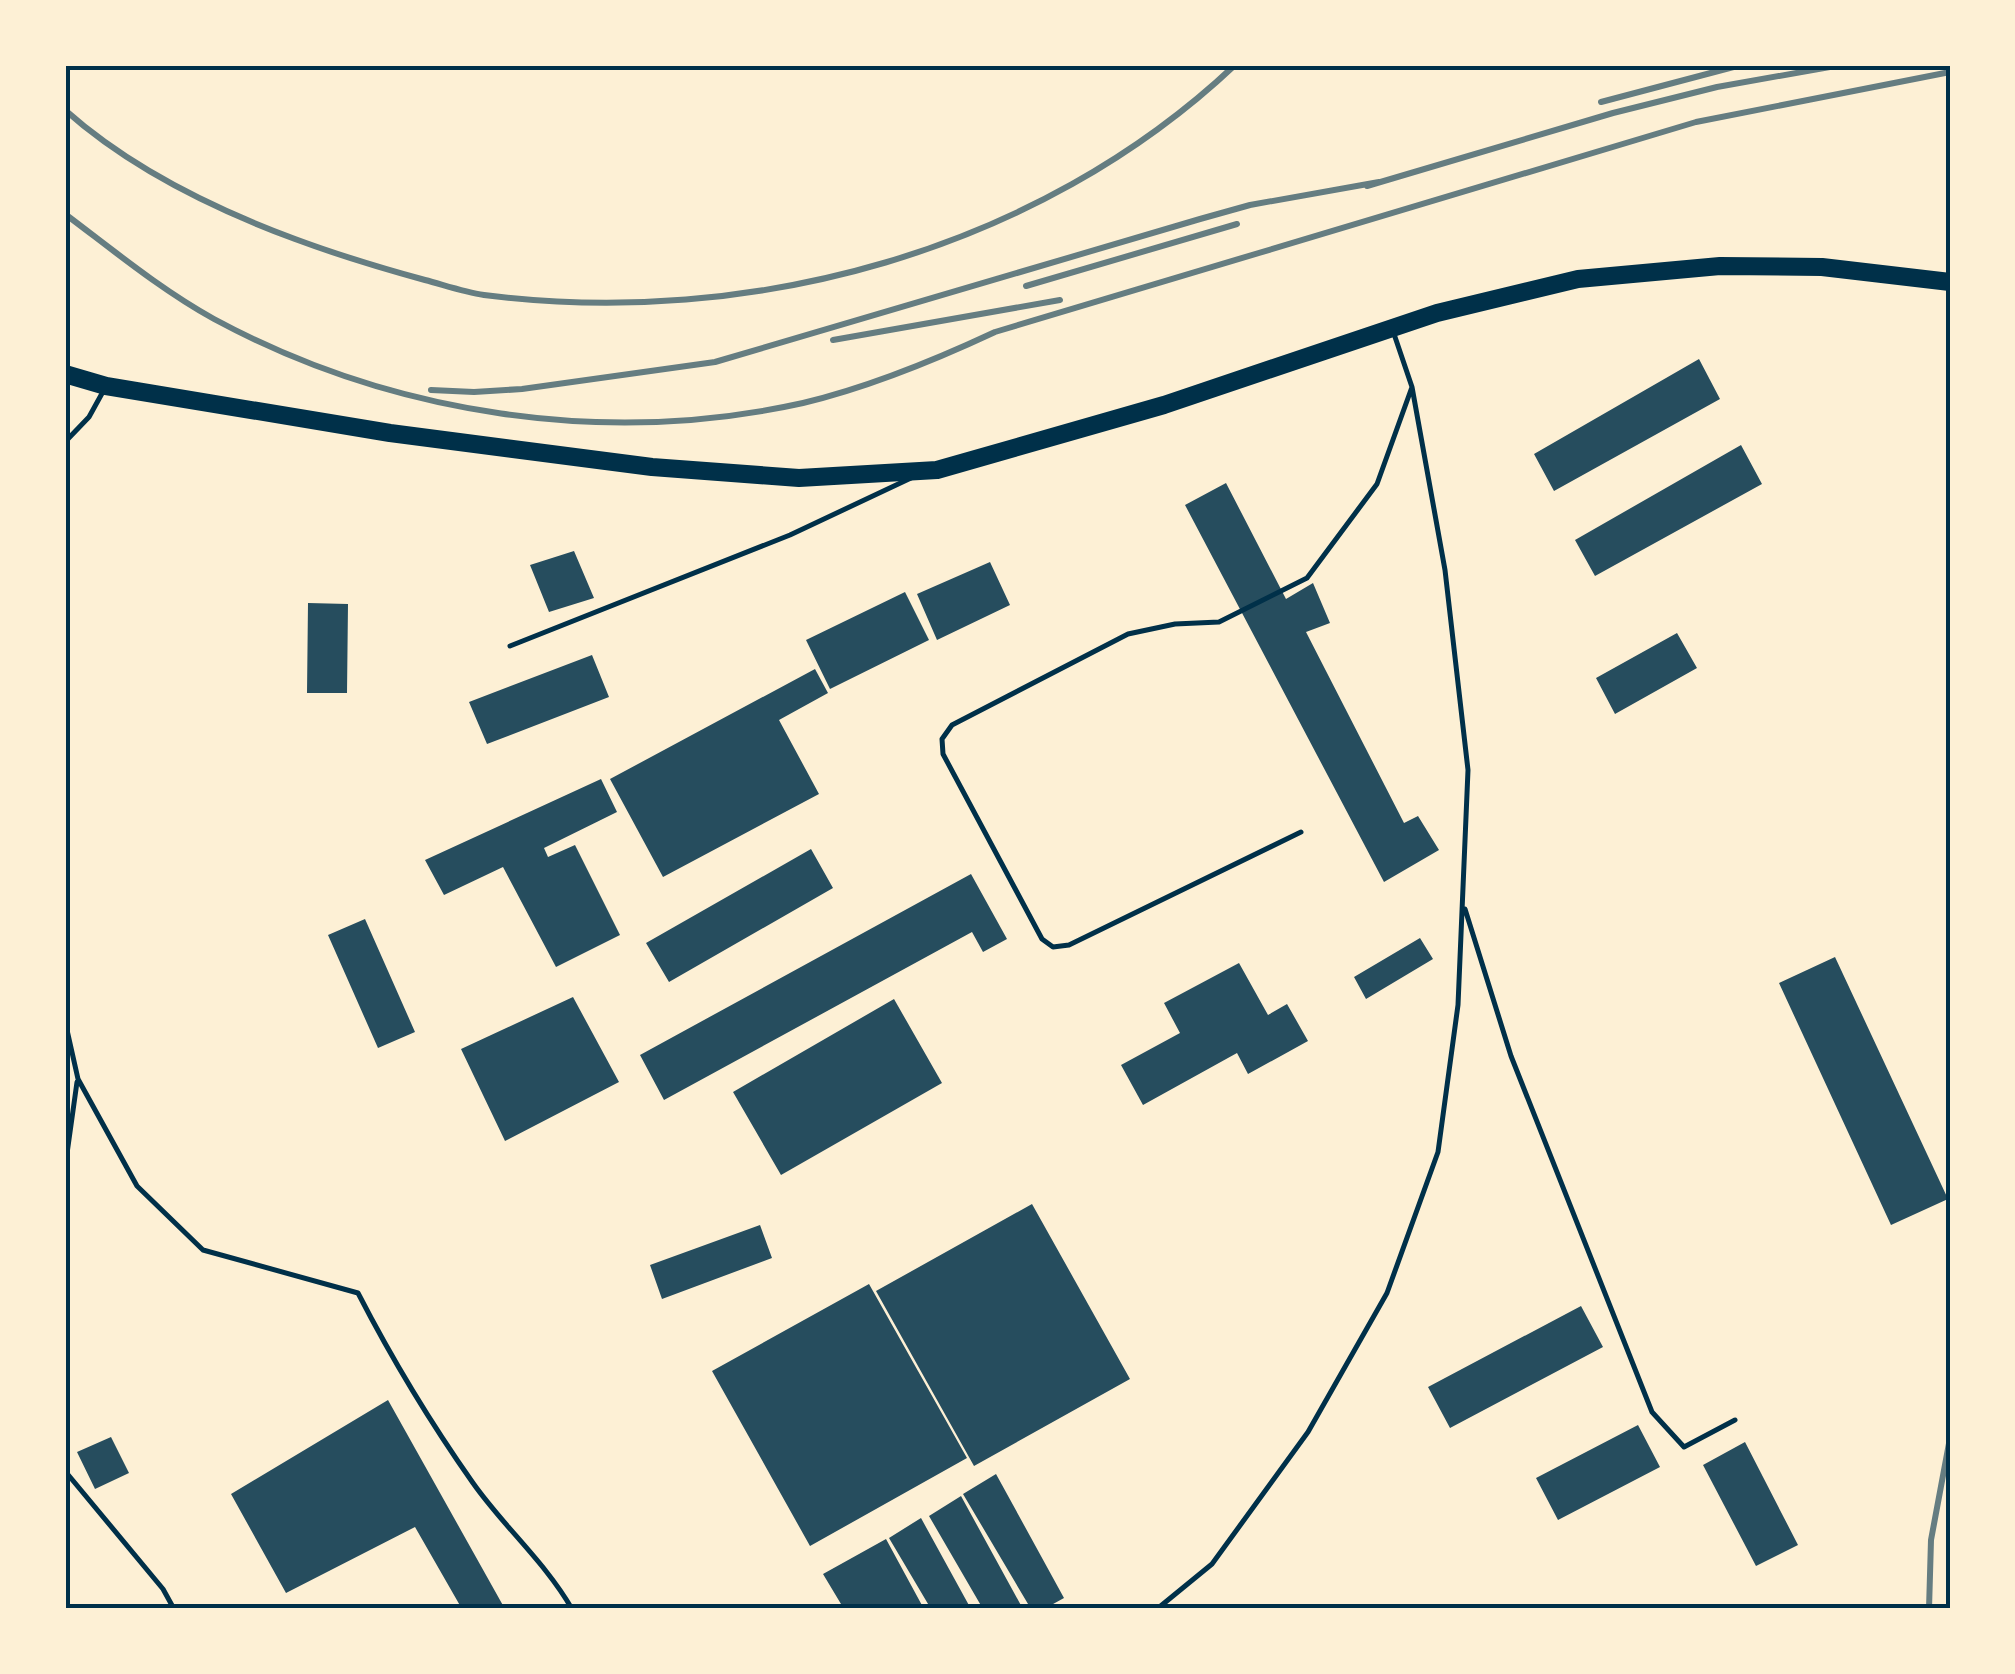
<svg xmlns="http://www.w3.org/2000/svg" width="2015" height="1674" viewBox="0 0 2015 1674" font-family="'PT Sans Narrow',sans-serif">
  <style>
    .building { fill: #264d5e }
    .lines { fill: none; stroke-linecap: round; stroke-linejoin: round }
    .service { stroke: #003049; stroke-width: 5 }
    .trunk { stroke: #003049; stroke-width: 18 }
    .rail { stroke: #657d81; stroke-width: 6 }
    .neatline { fill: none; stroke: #003049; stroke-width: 4 }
  </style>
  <rect width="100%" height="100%" fill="#fdf0d5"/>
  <!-- building -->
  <path class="building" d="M 1699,359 L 1720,399 L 1554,491 L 1534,454 Z
    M 1741,445 L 1762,484 L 1595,576 L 1575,540 Z
    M 1226,483 L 1286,599 L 1313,583 L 1330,623 L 1306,632 L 1404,823 L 1418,816 L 1439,850 L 1384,882 L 1185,505 Z
    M 574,551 L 594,598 L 549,612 L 530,565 Z
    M 990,562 L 1010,605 L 937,640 L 917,594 Z
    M 905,592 L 929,640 L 830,689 L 806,640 Z
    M 308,603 L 348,604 L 347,693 L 307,693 Z
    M 1677,633 L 1697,668 L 1615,714 L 1596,678 Z
    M 592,655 L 609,697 L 487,744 L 469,702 Z
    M 815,669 L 828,693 L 779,720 L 819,794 L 663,877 L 610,779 Z
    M 601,779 L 617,812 L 544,848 L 548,857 L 575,845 L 620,935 L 556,967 L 503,867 L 444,895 L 425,860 Z
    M 811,849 L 833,888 L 669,982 L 646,943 Z
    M 971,874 L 1007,939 L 983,952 L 972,932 L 664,1100 L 640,1055 Z
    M 365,919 L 415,1032 L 378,1048 L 328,935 Z
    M 1420,938 L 1433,959 L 1366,999 L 1354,977 Z
    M 1835,957 L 1948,1199 L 1891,1225 L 1779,983 Z
    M 1239,963 L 1268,1015 L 1287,1004 L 1308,1041 L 1248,1074 L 1237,1053 L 1143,1105 L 1121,1065 L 1180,1033 L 1164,1003 Z
    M 573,997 L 619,1082 L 505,1141 L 461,1049 Z
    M 894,999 L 942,1083 L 781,1175 L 733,1092 Z
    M 1032,1204 L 1130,1379 L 974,1466 L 876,1291 Z
    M 760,1225 L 772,1258 L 662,1299 L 650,1265 Z
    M 869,1284 L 967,1458 L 810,1546 L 712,1371 Z
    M 1581,1306 L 1603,1347 L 1450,1428 L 1428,1387 Z
    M 388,1400 L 505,1609 L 462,1609 L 415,1527 L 286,1593 L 231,1494 Z
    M 1638,1425 L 1660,1467 L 1558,1520 L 1536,1478 Z
    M 111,1437 L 129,1473 L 95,1489 L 77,1452 Z
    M 1745,1442 L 1798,1545 L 1756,1566 L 1703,1465 Z
    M 996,1474 L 1064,1598 L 1044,1609 L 1031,1609 L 963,1494 Z
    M 961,1496 L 1023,1609 L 983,1609 L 929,1516 Z
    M 921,1518 L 971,1609 L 931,1609 L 889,1538 Z
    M 886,1539 L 924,1609 L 844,1609 L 823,1574 Z"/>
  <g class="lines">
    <!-- service -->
    <path class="service" d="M 65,442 L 89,417 L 105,388
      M 510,646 L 790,535 L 911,478
      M 1301,832 L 1069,945 L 1053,947 L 1042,939 L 943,754 L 942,739 L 952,725 L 1128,634 L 1175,624 L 1219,622 L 1307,578 L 1377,484 L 1412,387 L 1393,331
      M 1465,909 L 1511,1056 L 1652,1412 L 1684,1447 L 1735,1420
      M 65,1021 L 78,1079 L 137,1186 L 203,1250 L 358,1293 C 392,1359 430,1422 473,1483 C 504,1527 545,1562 572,1609
      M 65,1168 L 77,1082
      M 65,1471 L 163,1589 L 174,1609
      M 1157,1609 L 1212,1564 L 1308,1432 L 1387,1293 L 1438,1152 L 1458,1005 L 1468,770 L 1445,570 L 1412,387"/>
    <!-- trunk -->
    <path class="trunk" d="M 65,374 L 106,386 L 390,433 L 652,467 L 799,478 L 937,470 L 1164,405 L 1437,313 L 1578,279 L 1720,266 L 1822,267 L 1950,282"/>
    <!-- rail -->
    <path class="rail" d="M 1601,102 L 1741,65
      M 65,110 C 130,168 214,209 295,239 C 338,255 381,268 425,280 C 444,285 464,292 484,295 C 750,329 1038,251 1235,65
      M 1367,186 L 1613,113 L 1717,87 L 1841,65
      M 65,214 C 113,250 160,289 214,319 C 392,415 605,447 803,403 C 870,387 933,361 995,332 L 1696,122 L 1950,72
      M 1026,286 L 1237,224
      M 833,340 L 1060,300
      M 431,390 L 474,392 L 522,389 L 715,362 L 1200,219 L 1250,205 L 1379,182
      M 1929,1609 L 1931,1540 L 1950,1438"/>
  </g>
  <!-- border -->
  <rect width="2015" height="1674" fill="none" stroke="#fdf0d5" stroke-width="135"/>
  <rect x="68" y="68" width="1880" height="1538" class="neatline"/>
</svg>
